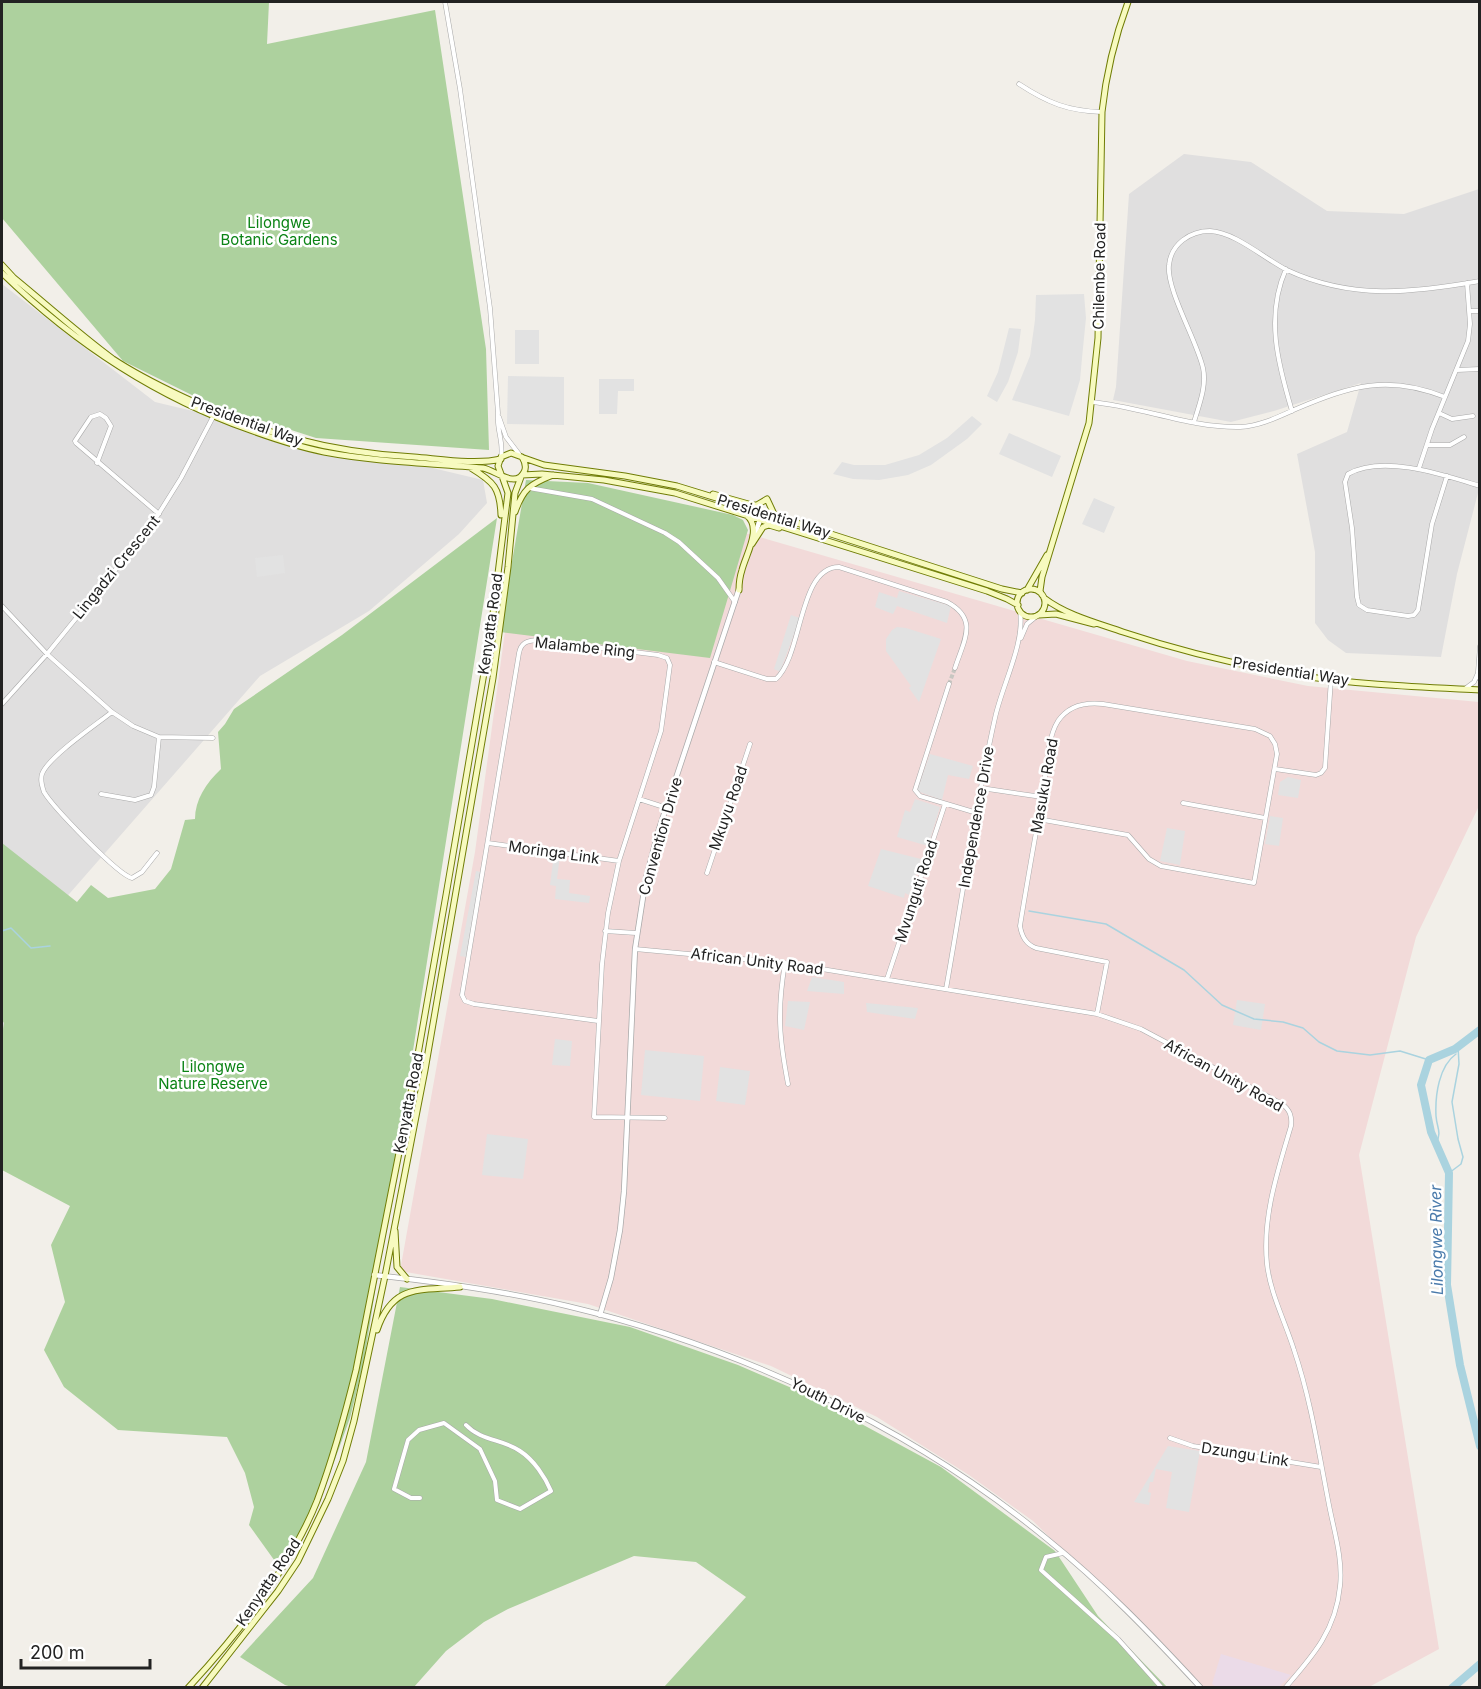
<svg xmlns="http://www.w3.org/2000/svg" width="1481" height="1689" viewBox="0 0 1481 1689" font-family="Inter,sans-serif">
  <style>
    .residential { fill: #e0dfdf }
    .commercial { fill: #f2dad9 }
    .industrial { fill: #ebdbe8 }
    .forest { fill: #add19e }
    .parking { fill: #e2e2e2 }
    .lines { fill: none; stroke-linecap: round; stroke-linejoin: round }
    .stream { stroke: #aad3df; stroke-width: 1.5 }
    .river { stroke: #aad3df; stroke-width: 8 }
    .minor-tunnel { stroke: #c8c6c1; stroke-width: 4; stroke-dasharray: 4 2; stroke-linecap: butt }
    .minor-casing { stroke: #a9a9a9; stroke-width: 5 }
    .tertiary-casing { stroke: #a9a9a9; stroke-width: 6 }
    .secondary-casing { stroke: #707d05; stroke-width: 7 }
    .minor { stroke: #fff; stroke-width: 4 }
    .tertiary { stroke: #fff; stroke-width: 4.5 }
    .secondary { stroke: #f7fabf; stroke-width: 5 }
    .labels { text-anchor: middle; dominant-baseline: central; stroke-width: 5; stroke-linejoin: round; paint-order: stroke }
    .park-label { font-size: 15px; fill: #0c8416; stroke: #fff }
    .street-label { font-size: 15px; fill: #222; stroke: #fff }
    .water-label { font-size: 16px; font-style: italic; fill: #4a7aab; stroke: #fff }
  </style>
  <rect width="100%" height="100%" fill="#f2efe9"/>
  <!-- residential -->
  <path class="residential" d="M 1184,154 L 1251,162 L 1327,211 L 1404,214 L 1479,189 L 1479,489 L 1457,574 L 1441,657 L 1346,653 L 1328,640 L 1315,623 L 1315,552 L 1297,454 L 1347,432 L 1361,383 L 1274,411 L 1231,422 L 1113,400 L 1116,387 L 1129,194 Z
    M 2,284 L 155,402 L 483,480 L 487,503 L 459,534 L 369,611 L 260,676 L 56,909 L 2,1048 Z"/>
  <!-- commercial -->
  <path class="commercial" d="M 525,484 L 749,534 L 1187,661 L 1308,686 L 1479,702 L 1480,797 L 1478,808 L 1416,937 L 1359,1155 L 1439,1649 L 1369,1687 L 1203,1687 L 1033,1521 L 969,1475 L 877,1417 L 771,1366 L 588,1304 L 400,1271 L 475,852 Z"/>
  <!-- industrial -->
  <path class="industrial" d="M 1221,1654 L 1291,1675 L 1279,1687 L 1216,1687 L 1212,1684 Z"/>
  <!-- forest -->
  <path class="forest" d="M 2,2 L 269,2 L 267,44 L 435,10 L 486,349 L 489,450 L 316,438 L 210,404 L 123,361 L 2,218 Z
    M 526,480 L 588,483 L 733,515 L 743,520 L 748,530 L 710,658 L 500,632 Z
    M 497,518 L 364,1361 L 350,1418 L 330,1473 L 282,1571 L 249,1525 L 254,1507 L 245,1473 L 227,1437 L 118,1430 L 64,1387 L 44,1350 L 65,1302 L 51,1245 L 70,1206 L 2,1170 L 2,1035 L 4,1023 L 2,1020 L 2,843 L 77,902 L 91,885 L 108,898 L 155,889 L 171,869 L 185,820 L 195,819 C 195,800 206,783 221,769 L 218,732 L 225,724 L 234,709 L 342,635 Z
    M 400,1287 L 492,1299 L 630,1327 L 738,1365 L 808,1395 L 941,1467 L 1055,1551 L 1098,1616 L 1167,1687 L 664,1687 L 746,1597 L 696,1562 L 634,1556 L 508,1609 L 484,1622 L 446,1651 L 414,1687 L 292,1687 L 285,1685 L 240,1657 L 313,1578 L 366,1462 Z"/>
  <!-- parking -->
  <path class="parking" d="M 1084,294 L 1086,318 L 1082,358 L 1080,380 L 1069,416 L 1012,400 L 1030,356 L 1035,320 L 1036,295 Z
    M 1009,328 L 1021,329 L 1018,352 L 1008,382 L 997,402 L 987,396 L 998,372 Z
    M 515,330 L 539,330 L 539,364 L 515,364 Z
    M 508,376 L 564,377 L 564,425 L 507,424 Z
    M 599,379 L 634,379 L 634,391 L 618,391 L 617,414 L 599,414 Z
    M 972,416 L 982,424 L 967,439 L 931,465 L 908,475 L 879,480 L 853,479 L 833,474 L 842,462 L 854,465 L 885,465 L 919,455 L 947,438 Z
    M 1009,433 L 1061,456 L 1052,477 L 999,454 Z
    M 1094,498 L 1115,507 L 1104,533 L 1082,524 Z
    M 283,555 L 285,573 L 257,577 L 255,558 Z
    M 899,591 L 951,606 L 947,623 L 897,606 L 893,614 L 875,607 L 879,592 L 897,598 Z
    M 791,615 L 800,618 L 780,672 L 774,669 Z
    M 897,627 L 906,628 L 941,639 L 919,702 L 909,688 L 911,686 L 886,651 L 886,639 L 892,630 Z
    M 930,754 L 973,766 L 969,779 L 948,775 L 942,800 L 917,791 Z
    M 1288,777 L 1301,780 L 1298,798 L 1278,795 L 1280,782 Z
    M 915,799 L 940,807 L 928,846 L 897,837 L 905,810 L 910,812 Z
    M 1270,816 L 1283,818 L 1279,846 L 1265,844 Z
    M 1167,828 L 1185,831 L 1180,865 L 1160,861 Z
    M 881,849 L 921,859 L 909,895 L 905,893 L 904,898 L 868,886 Z
    M 554,854 L 560,855 L 557,879 L 570,880 L 569,893 L 590,896 L 589,903 L 555,899 L 556,886 L 550,885 Z
    M 476,871 L 481,872 L 466,957 L 460,956 Z
    M 812,977 L 844,982 L 844,994 L 807,991 Z
    M 1237,1000 L 1265,1004 L 1261,1030 L 1233,1025 Z
    M 788,1001 L 810,1002 L 804,1030 L 785,1026 Z
    M 866,1003 L 918,1008 L 915,1019 L 867,1012 Z
    M 555,1039 L 572,1041 L 570,1066 L 552,1065 Z
    M 645,1050 L 704,1056 L 700,1101 L 641,1095 Z
    M 720,1067 L 750,1071 L 745,1105 L 716,1101 Z
    M 487,1134 L 528,1139 L 523,1179 L 482,1175 Z
    M 1168,1446 L 1200,1451 L 1189,1512 L 1166,1508 L 1172,1472 L 1156,1469 L 1153,1482 L 1150,1482 L 1148,1492 L 1151,1493 L 1149,1505 L 1134,1502 Z"/>
  <g class="lines">
    <!-- stream -->
    <path class="stream" d="M 1029,911 L 1106,924 L 1184,970 L 1222,1005 L 1254,1019 L 1283,1022 L 1303,1028 L 1319,1042 L 1337,1051 L 1370,1055 L 1400,1051 L 1429,1060
      M 2,931 L 11,928 L 31,948 L 50,946
      M 1436,1144 C 1442,1131 1437,1129 1436,1116 C 1435,1095 1439,1066 1456,1054
      M 1449,1173 L 1461,1164 L 1463,1157 L 1458,1139 L 1452,1102 L 1459,1064 L 1458,1046"/>
    <!-- river -->
    <path class="river" d="M 1480,1030 L 1455,1049 L 1429,1060 L 1421,1085 L 1431,1132 L 1449,1173 L 1447,1285 L 1460,1365 L 1480,1446
      M 1452,1688 L 1480,1664"/>
    <!-- minor-tunnel -->
    <path class="minor-tunnel" d="M 949,684 L 955,668"/>
    <defs>
      <path id="minor" d="M 445,2 L 460,89 L 490,308 L 498,413 C 496,429 504,442 501,457
        M 1019,84 C 1048,103 1068,111 1102,112
        M 1286,269 C 1265,316 1278,364 1292,411
        M 1470,311 L 1480,311
        M 1457,370 L 1480,369
        M 1091,402 C 1140,406 1189,428 1240,427 C 1260,426 1278,417 1296,409 C 1351,386 1387,374 1445,397
        M 1439,413 L 1452,419 L 1473,416
        M 499,417 L 506,437 L 519,454
        M 1194,422 C 1199,405 1207,386 1203,368 C 1197,341 1166,289 1169,265 C 1171,244 1190,231 1210,231 C 1235,232 1265,259 1287,270 C 1352,300 1411,293 1480,281
        M 1427,445 L 1450,445 L 1464,437
        M 97,463 L 111,426 L 106,418 L 100,414 L 91,417 L 75,441 L 76,443 L 159,514
        M 1419,468 L 1432,429 L 1468,341 L 1470,324 L 1467,283
        M 1447,476 L 1432,524 L 1418,610 L 1414,615 L 1408,616 L 1367,610 L 1359,605 L 1357,597 L 1352,528 L 1345,482 L 1348,474 C 1383,454 1444,475 1480,486
        M 529,488 L 592,499 L 665,533 L 679,542 L 718,578 L 735,602
        M 2,606 L 47,654 L 112,712 L 133,726 L 159,737 L 213,738
        M 1021,638 L 1027,624 L 1038,615
        M 1480,646 L 1478,672 L 1480,680
        M 714,662 L 767,679 L 776,679 C 803,655 798,567 839,567 L 947,602 C 979,619 964,640 955,668
        M 949,684 L 915,790 L 920,796 L 977,813
        M 1466,688 L 1474,682 L 1478,673
        M 2,704 L 47,654 L 151,526 L 181,478 L 213,417
        M 112,712 C 97,724 48,757 42,774 C 40,780 42,786 44,792 C 53,807 118,875 132,878 L 142,872 L 157,853
        M 1275,769 L 1316,775 L 1321,773 L 1325,768 L 1331,679
        M 981,788 L 1042,797
        M 101,794 L 135,800 L 151,795 L 154,787 L 159,737
        M 639,799 L 667,808
        M 1183,803 L 1265,818
        M 1038,819 L 1128,835 L 1149,859 L 1161,866 L 1254,883 L 1277,754 L 1275,744 L 1270,736 L 1255,729 L 1103,704 C 1085,702 1069,705 1058,721 C 1047,738 1046,773 1043,793 C 1035,838 1027,882 1020,926 C 1022,937 1026,944 1036,948 L 1107,962 L 1097,1014
        M 488,843 L 619,861
        M 707,873 L 750,744
        M 605,931 L 636,933
        M 635,949 L 785,963 L 1097,1014 L 1141,1029 L 1282,1104 C 1290,1110 1292,1116 1291,1126 C 1278,1170 1262,1217 1267,1264 C 1270,1293 1285,1321 1294,1350 C 1311,1400 1319,1454 1329,1505 C 1334,1531 1343,1559 1340,1586 C 1336,1630 1313,1656 1285,1688
        M 785,963 C 777,1011 779,1037 788,1084
        M 887,979 L 945,804
        M 946,989 C 962,899 975,807 995,718 C 1002,685 1025,644 1020,611
        M 598,1021 L 474,1004 L 465,1001 L 462,995 L 519,653 C 521,643 526,641 537,640 L 658,655 L 667,658 L 670,665 L 661,731 L 619,861 L 608,913 L 602,964 L 594,1117 L 665,1118
        M 1170,1438 L 1193,1446 L 1321,1467
        M 420,1498 L 411,1498 L 394,1489 L 408,1440 L 419,1430 L 444,1423 L 480,1449 L 495,1481 L 497,1500 L 520,1509 L 551,1491 C 545,1477 534,1460 520,1451 C 503,1439 481,1441 466,1425
        M 1063,1553 L 1046,1557 L 1041,1570 L 1118,1639 L 1162,1688"/>
      <path id="tertiary" d="M 754,537 L 761,517
        M 374,1275 C 439,1282 504,1291 567,1306 C 739,1347 910,1426 1047,1539 C 1103,1584 1152,1635 1201,1688
        M 600,1315 L 611,1278 L 620,1230 L 624,1191 L 635,949 L 646,878 L 659,829 L 739,589"/>
      <path id="secondary" d="M 2,265 L 14,278 C 47,305 79,334 113,359 C 134,373 158,385 181,396 C 256,432 330,453 414,457 C 440,459 476,465 501,459
        M 2,273 C 73,342 156,397 250,430 C 275,439 299,447 324,452 C 377,462 430,463 483,468 C 495,470 516,489 524,472 C 527,467 525,462 522,457 L 511,453 L 501,457 L 498,466 L 501,474
        M 524,458 L 544,465 L 625,476 L 677,486 L 775,516 L 1002,589 L 1022,593
        M 471,468 C 494,482 500,488 501,515
        M 522,475 L 542,474 L 604,480 L 675,493 L 987,591 L 1007,599 L 1018,605
        M 713,494 L 752,505 L 757,505 L 767,499 L 774,514
        M 515,512 C 523,489 530,484 553,475
        M 752,544 L 763,527 L 769,525 L 779,528
        M1017 603a14 14 0 1 1 28 0a14 14 0 1 1-28 0Z
        M 739,590 C 739,583 740,576 742,570 C 746,554 763,527 746,515
        M 1027,590 L 1047,555
        M 1042,595 L 1040,591 L 1042,577 L 1089,423 L 1098,338 L 1102,112 C 1106,74 1115,37 1128,2
        M 1044,598 C 1066,615 1097,623 1123,632 C 1180,651 1238,665 1297,675 C 1357,685 1419,687 1480,690
        M 1039,615 L 1056,614 L 1094,624
        M 395,1231 L 397,1267 L 407,1279
        M 377,1330 C 393,1283 420,1291 460,1287
        M 188,1688 C 237,1635 290,1568 317,1501 C 333,1458 345,1415 356,1370 L 414,1077 L 446,895 L 490,638 L 508,493 L 502,476
        M 202,1688 L 278,1591 L 298,1561 L 328,1499 L 343,1461 L 354,1421 L 385,1276 L 425,1070 L 493,678 L 508,567 L 515,493 L 521,477"/>
    </defs>
    <!-- minor casing -->
    <use href="#minor" class="minor-casing"/>
    <!-- tertiary casing -->
    <use href="#tertiary" class="tertiary-casing"/>
    <!-- secondary casing -->
    <use href="#secondary" class="secondary-casing"/>
    <!-- minor -->
    <use href="#minor" class="minor"/>
    <!-- tertiary -->
    <use href="#tertiary" class="tertiary"/>
    <!-- secondary -->
    <use href="#secondary" class="secondary"/>
  </g>
  <g class="labels">
    <!-- park labels -->
    <g class="park-label">
      <text x="279" y="222">Lilongwe<tspan x="279" dy="17">Botanic Gardens</tspan></text>
      <text x="213" y="1066">Lilongwe<tspan x="213" dy="17">Nature Reserve</tspan></text>
    </g>
    <!-- street labels -->
    <g class="street-label">
      <text transform="translate(1099 276) rotate(-89)">Chilembe Road</text>
      <text transform="translate(247 421) rotate(20)">Presidential Way</text>
      <text transform="translate(774 516) rotate(17)">Presidential Way</text>
      <text transform="translate(116 567) rotate(-51)">Lingadzi Crescent</text>
      <text transform="translate(490 624) rotate(-82)">Kenyatta Road</text>
      <text transform="translate(585 647) rotate(6)">Malambe Ring</text>
      <text transform="translate(1291 671) rotate(9)">Presidential Way</text>
      <text transform="translate(1044 786) rotate(-80)">Masuku Road</text>
      <text transform="translate(728 808) rotate(-71)">Mkuyu Road</text>
      <text transform="translate(976 817) rotate(-80)">Independence Drive</text>
      <text transform="translate(660 836) rotate(-74)">Convention Drive</text>
      <text transform="translate(554 852) rotate(8)">Moringa Link</text>
      <text transform="translate(916 891) rotate(-72)">Mvunguti Road</text>
      <text transform="translate(757 961) rotate(7)">African Unity Road</text>
      <text transform="translate(1224 1075) rotate(29)">African Unity Road</text>
      <text transform="translate(408 1103) rotate(-79)">Kenyatta Road</text>
      <text transform="translate(828 1400) rotate(27)">Youth Drive</text>
      <text transform="translate(1245 1454) rotate(9)">Dzungu Link</text>
      <text transform="translate(268 1582) rotate(-56)">Kenyatta Road</text>
    </g>
    <!-- water labels -->
    <g class="water-label">
      <text transform="translate(1436 1240) rotate(-91)">Lilongwe River</text>
    </g>
  </g>
  <!-- border -->
  <rect width="1481" height="1689" fill="none" stroke="#222222" stroke-width="6"/>
  <!-- scale -->
  <path d="M21 1659v9h129v-9" fill="none" stroke="#222222" stroke-width="3"/>
  <text x="30" y="1659" font-size="18" fill="#222222" stroke="#ffffff" stroke-width="4.5" paint-order="stroke">200 m</text>
</svg>
